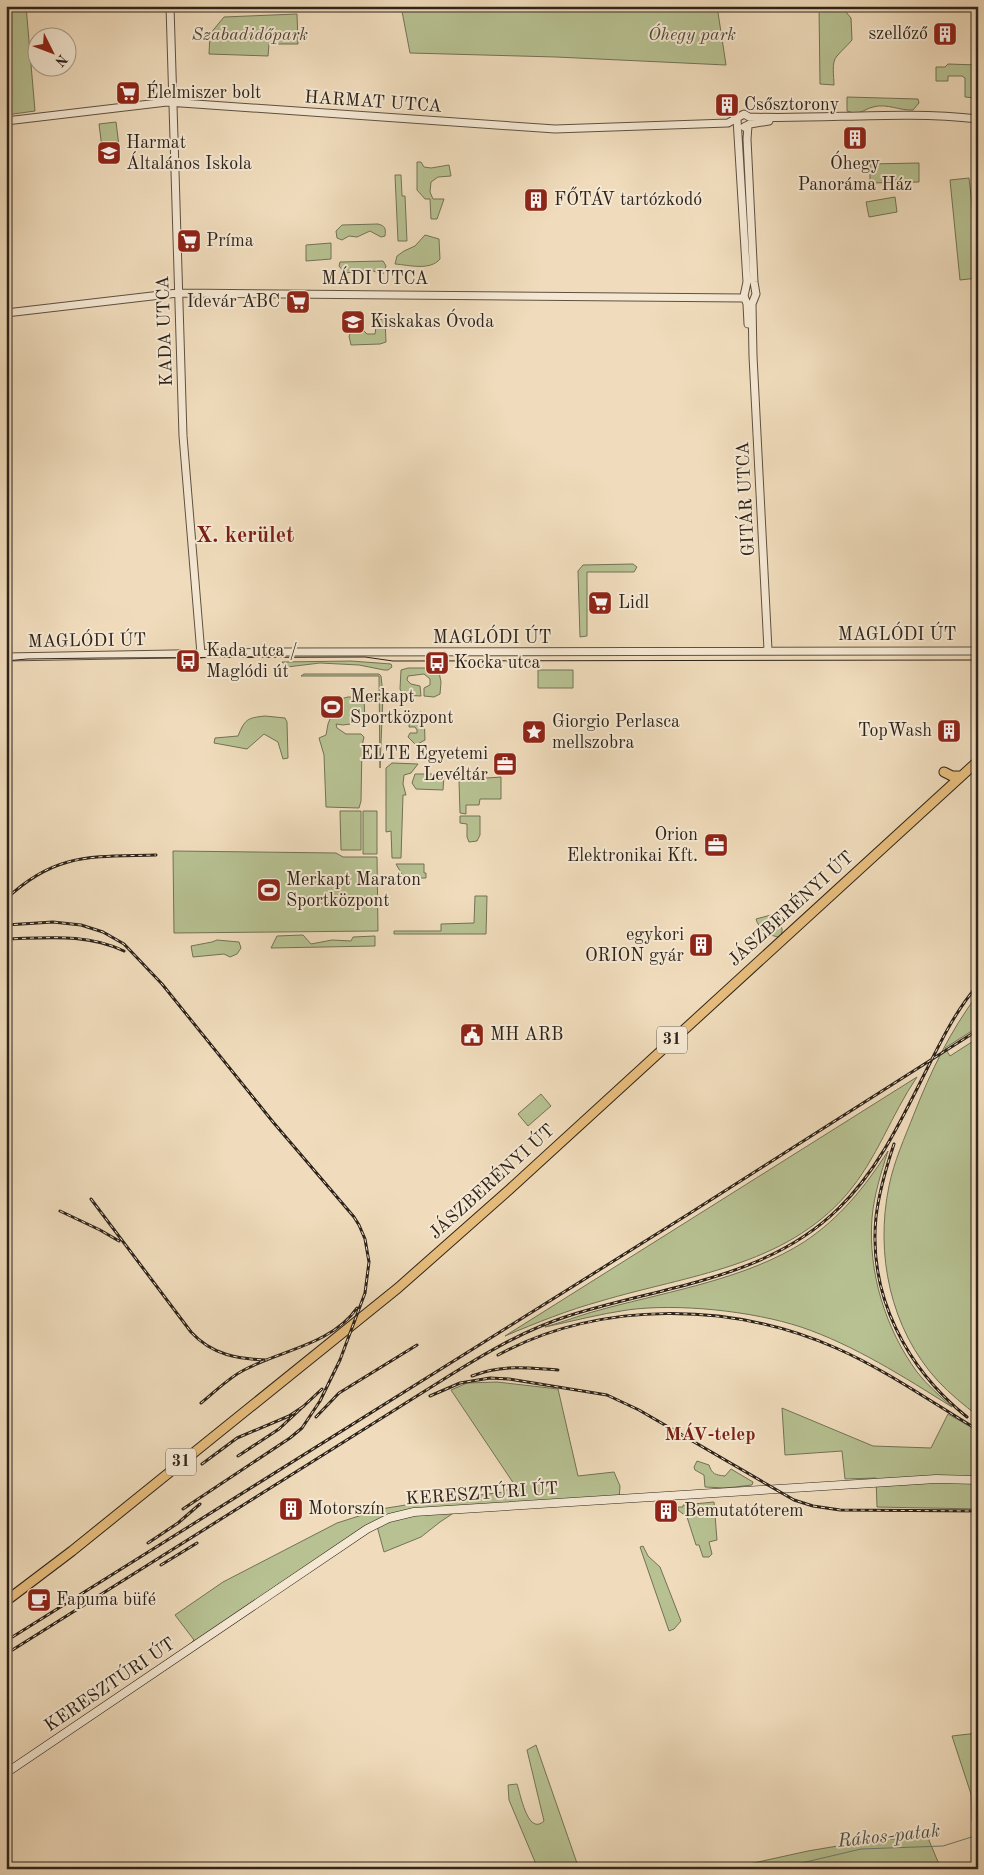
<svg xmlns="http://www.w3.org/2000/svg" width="984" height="1875" viewBox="0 0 984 1875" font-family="'Old Standard TT',serif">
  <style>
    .green { fill: #b7c192; stroke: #727256 }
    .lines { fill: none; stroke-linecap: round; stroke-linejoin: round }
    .stream { stroke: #6e7e76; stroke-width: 1 }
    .tertiary-casing { stroke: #5e5142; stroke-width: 9 }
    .secondary-casing { stroke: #2d231a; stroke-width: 9 }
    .primary-casing { stroke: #2d231a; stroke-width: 11 }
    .tertiary { stroke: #f5e8d3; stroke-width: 7 }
    .secondary { stroke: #f5e8d3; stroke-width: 8 }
    .primary { stroke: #e8be7e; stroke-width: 9 }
    .tram { stroke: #2d231a; stroke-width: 1 }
    .rail-casing { stroke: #2d231a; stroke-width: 3 }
    .rail { stroke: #f5e8d3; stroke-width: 1; stroke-dasharray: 4; stroke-linecap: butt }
    .labels { text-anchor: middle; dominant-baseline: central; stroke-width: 4; stroke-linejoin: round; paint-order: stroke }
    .shield { fill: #f5e8d3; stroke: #695e52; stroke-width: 1 }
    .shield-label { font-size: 16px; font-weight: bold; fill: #2d231a }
    .poi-label { font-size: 18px; fill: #2d231a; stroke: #f5e8d3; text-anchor: start }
    .park-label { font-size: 18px; font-style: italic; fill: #504a38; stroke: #f5e8d3 }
    .street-label { font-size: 18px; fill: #2d231a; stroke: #f5e8d3 }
    .neighbourhood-label { font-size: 19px; font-weight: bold; fill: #7a1f14; stroke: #f5e8d3 }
    .water-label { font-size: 19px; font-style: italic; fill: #4e5148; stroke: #f5e8d3 }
    .district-label { font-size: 22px; font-weight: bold; fill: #7a1f14; stroke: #f5e8d3 }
  </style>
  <rect width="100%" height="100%" fill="#f0dcbc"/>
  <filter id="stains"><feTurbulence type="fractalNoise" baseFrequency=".004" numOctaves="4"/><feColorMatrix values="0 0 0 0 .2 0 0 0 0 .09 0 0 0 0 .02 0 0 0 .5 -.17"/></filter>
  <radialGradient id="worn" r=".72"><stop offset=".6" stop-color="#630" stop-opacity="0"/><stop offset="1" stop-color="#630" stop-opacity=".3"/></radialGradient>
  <!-- green -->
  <path class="green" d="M 6,6 L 26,6 L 35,111 L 6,115 Z
    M 401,6 L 717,6 L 726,65 L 556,57 L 410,53 Z
    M 819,6 L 841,6 L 851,18 L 852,40 C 847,46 842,50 837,56 C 831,62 834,76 834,85 L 820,84 Z
    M 297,14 L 298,44 L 269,44 L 268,56 L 209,54 L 210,34 L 224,17 Z
    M 948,64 L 978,65 L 975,98 L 965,97 L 965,78 L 962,76 L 948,76 L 948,81 L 936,81 L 936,67 L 945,67 Z
    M 847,97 L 918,99 L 919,103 L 913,110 C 900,111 887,103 873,107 C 862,110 860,116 847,111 Z
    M 116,122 L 120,154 L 103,156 L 99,124 Z
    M 417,162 L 421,162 L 424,167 L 431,168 L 449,165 L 451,176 L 438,177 L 431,182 L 430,192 L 433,199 L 444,199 L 437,219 L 431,219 L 430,199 L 425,199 L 417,190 Z
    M 919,163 L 919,182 L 870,183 L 870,164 Z
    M 395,175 L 401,175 L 402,196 L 405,196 L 407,241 L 398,241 Z
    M 969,178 L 978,259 L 978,278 L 960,280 L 950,180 Z
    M 895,197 L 897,212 L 869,217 L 866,202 Z
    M 378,224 C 385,226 386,228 385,236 L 381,237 L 370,231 L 357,237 L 349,236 L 342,240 L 337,238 L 336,231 L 342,225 Z
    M 425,235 L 439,239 L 440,259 C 430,271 409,265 395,264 L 397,256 L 404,251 L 415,246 Z
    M 331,243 L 331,259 L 306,261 L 306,245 Z
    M 383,261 L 386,266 L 383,274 L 370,270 L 345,273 L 339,266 L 340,262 Z
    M 385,319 L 386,342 L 380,344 L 351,345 L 349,336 L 352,331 L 363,330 L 367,334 L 375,334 L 377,320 Z
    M 633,564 L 637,567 L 634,572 L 587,572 L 587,636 L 580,637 L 578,571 L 583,565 Z
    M 351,661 L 391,664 L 392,667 L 388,670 L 384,670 L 359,665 L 320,663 L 287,667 L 282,662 Z
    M 408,668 L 433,668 L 439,672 L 441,682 L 440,694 L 434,697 L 424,696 L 424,688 L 430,685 L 430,679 L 424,674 L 408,676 L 407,680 L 411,684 L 420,686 L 421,696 L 403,695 L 400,689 L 401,670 Z
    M 538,670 L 573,670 L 573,688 L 538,688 Z
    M 304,674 L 379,674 L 381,676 L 383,695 L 380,768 L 379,676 L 301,676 Z
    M 348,697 L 364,697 L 365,722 L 343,725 L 336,724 L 337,728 L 346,734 L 361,734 L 364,737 L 362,746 L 361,801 L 359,808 L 326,807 L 324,755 L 319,738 L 326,735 L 328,724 L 330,719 L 326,703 Z
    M 420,712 L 424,713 L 425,740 L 416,745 L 408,737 L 410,733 L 417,733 L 417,730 L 415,727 L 409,727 L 410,714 L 414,714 L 417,717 Z
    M 265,716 L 285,718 L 287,722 L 288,758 L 283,759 L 278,742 L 264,734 L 247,749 L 214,743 L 215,738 L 238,736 C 245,719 247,718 265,716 Z
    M 392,763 L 418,764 L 411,773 L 404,775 L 403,784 L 406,795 L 403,795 L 401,858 L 392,858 L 391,831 L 386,832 L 386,768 Z
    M 415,774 L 438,774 L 444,776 L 443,790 L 416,789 L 412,783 Z
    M 501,777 L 501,799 L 480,799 L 479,805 L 466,805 L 466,814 L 460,813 L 459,780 Z
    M 340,811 L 361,811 L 361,850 L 341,850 Z
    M 363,811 L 377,811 L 377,854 L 363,854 Z
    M 460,816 L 480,816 L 480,835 L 477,841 L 469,842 L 467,837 L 467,824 L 460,823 Z
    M 173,851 L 336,853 L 343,857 L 377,857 L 378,931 L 174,933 Z
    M 396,864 L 424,864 L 424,873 L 426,873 L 426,878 L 404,878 Z
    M 475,896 L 487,896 L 486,934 L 394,934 L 394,931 L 441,931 L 441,924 L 474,923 Z
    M 771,915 C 778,922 786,927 780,937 C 770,937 758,928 756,919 Z
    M 303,935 L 311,944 L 332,940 L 351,941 L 353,937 L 375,936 L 375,946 L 271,948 L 277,936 Z
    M 217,940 L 239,942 L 241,948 L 237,954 L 230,957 L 224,954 L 193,957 L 191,946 L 212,942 Z
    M 978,994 L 978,1027 L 945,1048 L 950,1056 L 978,1038 L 978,1416 C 964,1405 950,1394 938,1381 C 890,1329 875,1253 889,1186 C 894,1161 905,1137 914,1114 C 931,1071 950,1031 978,994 Z
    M 917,1077 C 891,1115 877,1159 847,1194 C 784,1267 688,1275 601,1301 C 568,1310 536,1323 505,1336 Z
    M 541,1094 L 551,1106 L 528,1126 L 518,1114 Z
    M 888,1151 C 881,1173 874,1195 872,1218 C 868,1272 885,1328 917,1372 C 927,1385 940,1396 952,1407 C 904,1377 854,1345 801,1327 C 752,1311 678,1303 627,1310 C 600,1314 573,1321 545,1327 C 566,1321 586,1313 607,1308 C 671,1291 748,1278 804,1242 C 840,1218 865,1187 888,1151 Z
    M 497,1382 L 558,1389 L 578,1476 L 614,1472 L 620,1486 L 619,1499 L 458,1510 L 440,1522 L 421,1537 L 384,1552 L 377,1526 L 184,1651 L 194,1640 L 175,1615 L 223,1582 L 337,1523 L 381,1509 L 424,1502 L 504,1492 L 514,1484 L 451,1390 L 467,1383 Z
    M 782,1408 L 873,1446 L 931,1448 L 948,1414 L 978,1431 L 978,1509 L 877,1507 L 876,1478 L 845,1479 L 842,1451 L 785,1455 Z
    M 697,1461 L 709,1465 C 712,1474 715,1475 725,1476 L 731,1469 L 753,1482 L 752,1485 L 726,1488 L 705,1487 L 704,1475 L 695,1470 L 694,1467 Z
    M 714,1502 L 717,1540 L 709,1542 L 712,1554 L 709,1557 L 703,1557 L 699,1545 L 696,1545 L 687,1517 L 678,1510 L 678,1507 L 683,1507 L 683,1505 Z
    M 643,1546 L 648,1556 L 660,1567 L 681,1621 L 674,1629 L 669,1631 L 640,1547 Z
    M 978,1733 L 978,1822 L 972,1822 L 971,1794 L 952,1736 Z
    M 536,1745 L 579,1869 L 538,1869 L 509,1800 L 508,1785 L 517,1784 C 521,1796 528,1836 544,1821 L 527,1750 Z
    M 919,1838 L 928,1838 L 941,1869 L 726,1869 L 808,1851 L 873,1840 Z"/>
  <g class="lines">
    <!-- stream -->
    <path class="stream" d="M 975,1836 L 978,1831
      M 776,1869 L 861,1849 L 943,1846 L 978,1835"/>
    <defs>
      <path id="tertiary" d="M 170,6 L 183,436 L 201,654
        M 737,119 L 747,282 L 744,296 L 747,304 L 748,324
        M 6,121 L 167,102 L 555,129 L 728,123 L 744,114 L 749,117 C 825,120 901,110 978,119
        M 748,126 L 747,139 L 754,282 L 756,294 L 752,304 L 753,356 L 768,650
        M 744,127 L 750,124 L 769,121
        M 6,313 L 178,293 L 744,298
        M 6,657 L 279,652 L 978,651"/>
      <path id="secondary" d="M 6,1773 L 367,1529 L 389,1518 L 414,1512 L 936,1479 L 978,1480"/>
      <path id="primary" d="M 944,772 L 952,776 L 961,776
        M 6,1601 L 72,1551 L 398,1288 L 510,1189 L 978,761"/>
    </defs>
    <!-- tertiary casing -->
    <use href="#tertiary" class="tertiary-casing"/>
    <!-- secondary casing -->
    <use href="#secondary" class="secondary-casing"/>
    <!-- primary casing -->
    <use href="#primary" class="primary-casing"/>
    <!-- tertiary -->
    <use href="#tertiary" class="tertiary"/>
    <!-- secondary -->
    <use href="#secondary" class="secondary"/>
    <!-- primary -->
    <use href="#primary" class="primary"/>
    <!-- tram -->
    <path class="tram" d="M 6,661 L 27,659 L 99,658 L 365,657 L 393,661 L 978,660"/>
    <defs>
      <path id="rail" d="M 6,899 C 56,852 92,857 156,855
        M 6,925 L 53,922 L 81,925 L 103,932 L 124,944 L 162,984 L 273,1122 L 354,1217 L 359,1225 L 365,1239 L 369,1262 L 365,1293 L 340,1360 L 320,1401 L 302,1428 L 290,1438 L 183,1509
        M 6,939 C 47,938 87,933 124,951
        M 894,1144 C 886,1168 879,1192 876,1217 C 868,1296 907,1369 967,1417
        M 91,1199 L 191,1332 C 212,1355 238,1359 267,1360
        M 60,1211 L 100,1230 L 119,1241
        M 498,1355 C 600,1300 732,1302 836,1348 C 886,1370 931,1402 978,1430
        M 472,1376 C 503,1364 526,1368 558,1370
        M 430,1396 L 460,1383 L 490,1378 L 509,1379 L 607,1395 L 639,1410 L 794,1500 L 813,1506 L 840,1510 L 978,1511
        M 201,1403 C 215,1392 228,1378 244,1370 C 281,1350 331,1345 357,1308
        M 316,1417 L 339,1393 L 417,1345
        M 238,1456 L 279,1429 L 322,1389
        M 202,1464 L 237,1438 L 289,1416 L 304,1406
        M 148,1543 L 178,1523 L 200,1504
        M 161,1565 L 197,1543
        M 6,1641 L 687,1215 L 978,1030
        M 6,1654 L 444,1379 C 484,1354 524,1330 568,1316 C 662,1286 766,1280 839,1208 C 880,1168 903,1116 929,1065 C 943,1037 957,1009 978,985"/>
    </defs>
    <!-- rail casing -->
    <use href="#rail" class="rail-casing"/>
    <!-- rail -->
    <use href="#rail" class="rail"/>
  </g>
  <!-- icons -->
  <defs>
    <symbol id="building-square" viewBox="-11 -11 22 22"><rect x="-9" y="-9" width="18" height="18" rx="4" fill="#8f2418" stroke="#f5e8d3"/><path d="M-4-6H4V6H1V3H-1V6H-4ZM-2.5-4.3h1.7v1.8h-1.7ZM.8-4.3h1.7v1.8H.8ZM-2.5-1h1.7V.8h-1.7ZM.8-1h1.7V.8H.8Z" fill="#fff"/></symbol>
    <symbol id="supermarket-square" viewBox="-11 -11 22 22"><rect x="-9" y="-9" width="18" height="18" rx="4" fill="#8f2418" stroke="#f5e8d3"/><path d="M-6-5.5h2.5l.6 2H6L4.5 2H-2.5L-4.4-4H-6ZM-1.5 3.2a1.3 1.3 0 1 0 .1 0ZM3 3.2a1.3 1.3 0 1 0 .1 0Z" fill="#fff"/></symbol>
    <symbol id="school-square" viewBox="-11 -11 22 22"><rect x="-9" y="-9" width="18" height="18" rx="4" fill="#8f2418" stroke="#f5e8d3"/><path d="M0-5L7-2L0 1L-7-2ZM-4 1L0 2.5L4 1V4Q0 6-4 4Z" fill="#fff"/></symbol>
    <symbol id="bus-square" viewBox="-11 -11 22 22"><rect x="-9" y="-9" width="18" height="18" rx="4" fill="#8f2418" stroke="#f5e8d3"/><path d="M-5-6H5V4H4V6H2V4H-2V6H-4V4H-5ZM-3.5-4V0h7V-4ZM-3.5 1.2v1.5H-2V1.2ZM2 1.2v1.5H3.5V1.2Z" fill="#fff"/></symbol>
    <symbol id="stadium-square" viewBox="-11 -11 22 22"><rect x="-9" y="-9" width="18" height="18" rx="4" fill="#8f2418" stroke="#f5e8d3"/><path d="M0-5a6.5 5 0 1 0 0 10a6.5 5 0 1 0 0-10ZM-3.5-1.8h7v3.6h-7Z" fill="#fff"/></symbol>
    <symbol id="sight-square" viewBox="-11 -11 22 22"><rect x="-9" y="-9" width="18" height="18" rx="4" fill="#8f2418" stroke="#f5e8d3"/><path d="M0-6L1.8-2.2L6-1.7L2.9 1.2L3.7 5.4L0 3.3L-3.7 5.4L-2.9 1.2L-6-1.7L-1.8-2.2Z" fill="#fff"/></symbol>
    <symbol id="office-square" viewBox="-11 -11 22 22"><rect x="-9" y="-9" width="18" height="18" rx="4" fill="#8f2418" stroke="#f5e8d3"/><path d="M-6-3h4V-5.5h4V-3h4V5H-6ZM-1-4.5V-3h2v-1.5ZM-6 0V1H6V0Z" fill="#fff"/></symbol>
    <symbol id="civic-square" viewBox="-11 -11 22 22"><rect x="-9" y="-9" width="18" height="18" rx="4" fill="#8f2418" stroke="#f5e8d3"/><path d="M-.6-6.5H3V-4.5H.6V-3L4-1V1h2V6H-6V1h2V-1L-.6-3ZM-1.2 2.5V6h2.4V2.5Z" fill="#fff"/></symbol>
    <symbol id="cafe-square" viewBox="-11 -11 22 22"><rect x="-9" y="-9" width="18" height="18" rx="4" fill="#8f2418" stroke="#f5e8d3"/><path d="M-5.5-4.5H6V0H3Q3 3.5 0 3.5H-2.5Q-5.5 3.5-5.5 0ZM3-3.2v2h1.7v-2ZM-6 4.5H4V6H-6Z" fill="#fff"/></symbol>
  </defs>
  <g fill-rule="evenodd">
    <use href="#building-square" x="931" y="20" width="28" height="28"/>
    <use href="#supermarket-square" x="114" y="79" width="28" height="28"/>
    <use href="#building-square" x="713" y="91" width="28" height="28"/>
    <use href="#building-square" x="841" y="124" width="28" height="28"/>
    <use href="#school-square" x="95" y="139" width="28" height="28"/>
    <use href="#building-square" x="522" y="186" width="28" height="28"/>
    <use href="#supermarket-square" x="175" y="227" width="28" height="28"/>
    <use href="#supermarket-square" x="284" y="288" width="28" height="28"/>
    <use href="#school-square" x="339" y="308" width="28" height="28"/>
    <use href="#supermarket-square" x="586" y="589" width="28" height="28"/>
    <use href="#bus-square" x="174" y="647" width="28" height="28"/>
    <use href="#bus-square" x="423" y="649" width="28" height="28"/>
    <use href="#stadium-square" x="318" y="693" width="28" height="28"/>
    <use href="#building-square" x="935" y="717" width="28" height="28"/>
    <use href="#sight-square" x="520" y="718" width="28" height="28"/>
    <use href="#office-square" x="491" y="750" width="28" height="28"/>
    <use href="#office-square" x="702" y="831" width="28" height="28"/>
    <use href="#stadium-square" x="255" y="876" width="28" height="28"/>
    <use href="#building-square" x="687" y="931" width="28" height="28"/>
    <use href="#civic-square" x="458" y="1021" width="28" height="28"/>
    <use href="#building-square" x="277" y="1495" width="28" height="28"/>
    <use href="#building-square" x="652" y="1497" width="28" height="28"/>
    <use href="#cafe-square" x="25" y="1586" width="28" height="28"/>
  </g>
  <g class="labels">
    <!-- shield labels -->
    <g class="shield">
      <rect x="657" y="1026.5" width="30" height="27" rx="4"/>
      <rect x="166" y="1448.5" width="30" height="27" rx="4"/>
    </g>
    <g class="shield-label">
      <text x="672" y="1040">31</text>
      <text x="181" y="1462">31</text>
    </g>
    <!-- poi labels -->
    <g class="poi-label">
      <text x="928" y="34" text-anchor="end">szellőző</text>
      <text x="146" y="93">Élelmiszer bolt</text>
      <text x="744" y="105">Csősztorony</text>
      <text x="126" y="143">Harmat<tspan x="126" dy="21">Általános Iskola</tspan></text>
      <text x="855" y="164" text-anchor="middle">Óhegy<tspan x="855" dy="21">Panoráma Ház</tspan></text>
      <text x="554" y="200">FŐTÁV tartózkodó</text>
      <text x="206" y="241">Príma</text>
      <text x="280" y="302" text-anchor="end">Idevár ABC</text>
      <text x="370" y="322">Kiskakas Óvoda</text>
      <text x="618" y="603">Lidl</text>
      <text x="206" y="651">Kada utca /<tspan x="206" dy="21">Maglódi út</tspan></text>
      <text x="454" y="663">Kocka utca</text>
      <text x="350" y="697">Merkapt<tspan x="350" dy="21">Sportközpont</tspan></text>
      <text x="552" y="722">Giorgio Perlasca<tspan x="552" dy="21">mellszobra</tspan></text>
      <text x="932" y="731" text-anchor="end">TopWash</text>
      <text x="488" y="754" text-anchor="end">ELTE Egyetemi<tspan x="488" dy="21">Levéltár</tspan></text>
      <text x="698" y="835" text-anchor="end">Orion<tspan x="698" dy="21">Elektronikai Kft.</tspan></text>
      <text x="286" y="880">Merkapt Maraton<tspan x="286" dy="21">Sportközpont</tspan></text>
      <text x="684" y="935" text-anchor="end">egykori<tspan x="684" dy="21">ORION gyár</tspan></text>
      <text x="490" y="1035">MH ARB</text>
      <text x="308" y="1509">Motorszín</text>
      <text x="684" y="1511">Bemutatóterem</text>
      <text x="56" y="1600">Fapuma büfé</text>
    </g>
    <!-- park labels -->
    <g class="park-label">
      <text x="250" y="35">Szabadidőpark</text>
      <text x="692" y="35">Óhegy park</text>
    </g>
    <!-- street labels -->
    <g class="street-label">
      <text transform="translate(373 102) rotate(4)">HARMAT UTCA</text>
      <text x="375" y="279">MÁDI UTCA</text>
      <text transform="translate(165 331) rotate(-92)">KADA UTCA</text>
      <text transform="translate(746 499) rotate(-93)">GITÁR UTCA</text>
      <text x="897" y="635">MAGLÓDI ÚT</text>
      <text x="492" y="638">MAGLÓDI ÚT</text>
      <text transform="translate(87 641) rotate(-1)">MAGLÓDI ÚT</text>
      <text transform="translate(791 909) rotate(-42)">JÁSZBERÉNYI ÚT</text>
      <text transform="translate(492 1182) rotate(-42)">JÁSZBERÉNYI ÚT</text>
      <text transform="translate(482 1494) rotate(-4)">KERESZTÚRI ÚT</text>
      <text transform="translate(110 1685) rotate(-34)">KERESZTÚRI ÚT</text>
    </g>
    <!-- neighbourhood labels -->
    <g class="neighbourhood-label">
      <text x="710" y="1435">MÁV-telep</text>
    </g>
    <!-- water labels -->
    <g class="water-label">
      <text transform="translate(889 1837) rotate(-6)">Rákos-patak</text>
    </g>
    <!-- district labels -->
    <g class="district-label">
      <text x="245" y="536">X. kerület</text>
    </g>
  </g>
  <!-- margin -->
  <rect width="984" height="1875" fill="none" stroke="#f0dcbc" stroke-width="25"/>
  <rect x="8" y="8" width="969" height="1860" fill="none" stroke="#2d231a" stroke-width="2.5"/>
  <rect x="12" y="12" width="959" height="1850" fill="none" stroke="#2d231a"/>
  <!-- north arrow -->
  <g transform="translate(52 52) rotate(132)"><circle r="24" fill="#f5e8d3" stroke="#a59989"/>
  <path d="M0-4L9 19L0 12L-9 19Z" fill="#8f2418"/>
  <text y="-8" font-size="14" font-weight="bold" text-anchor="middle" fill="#2d231a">N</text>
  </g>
  <rect width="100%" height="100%" filter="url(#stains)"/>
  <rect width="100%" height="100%" fill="url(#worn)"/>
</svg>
